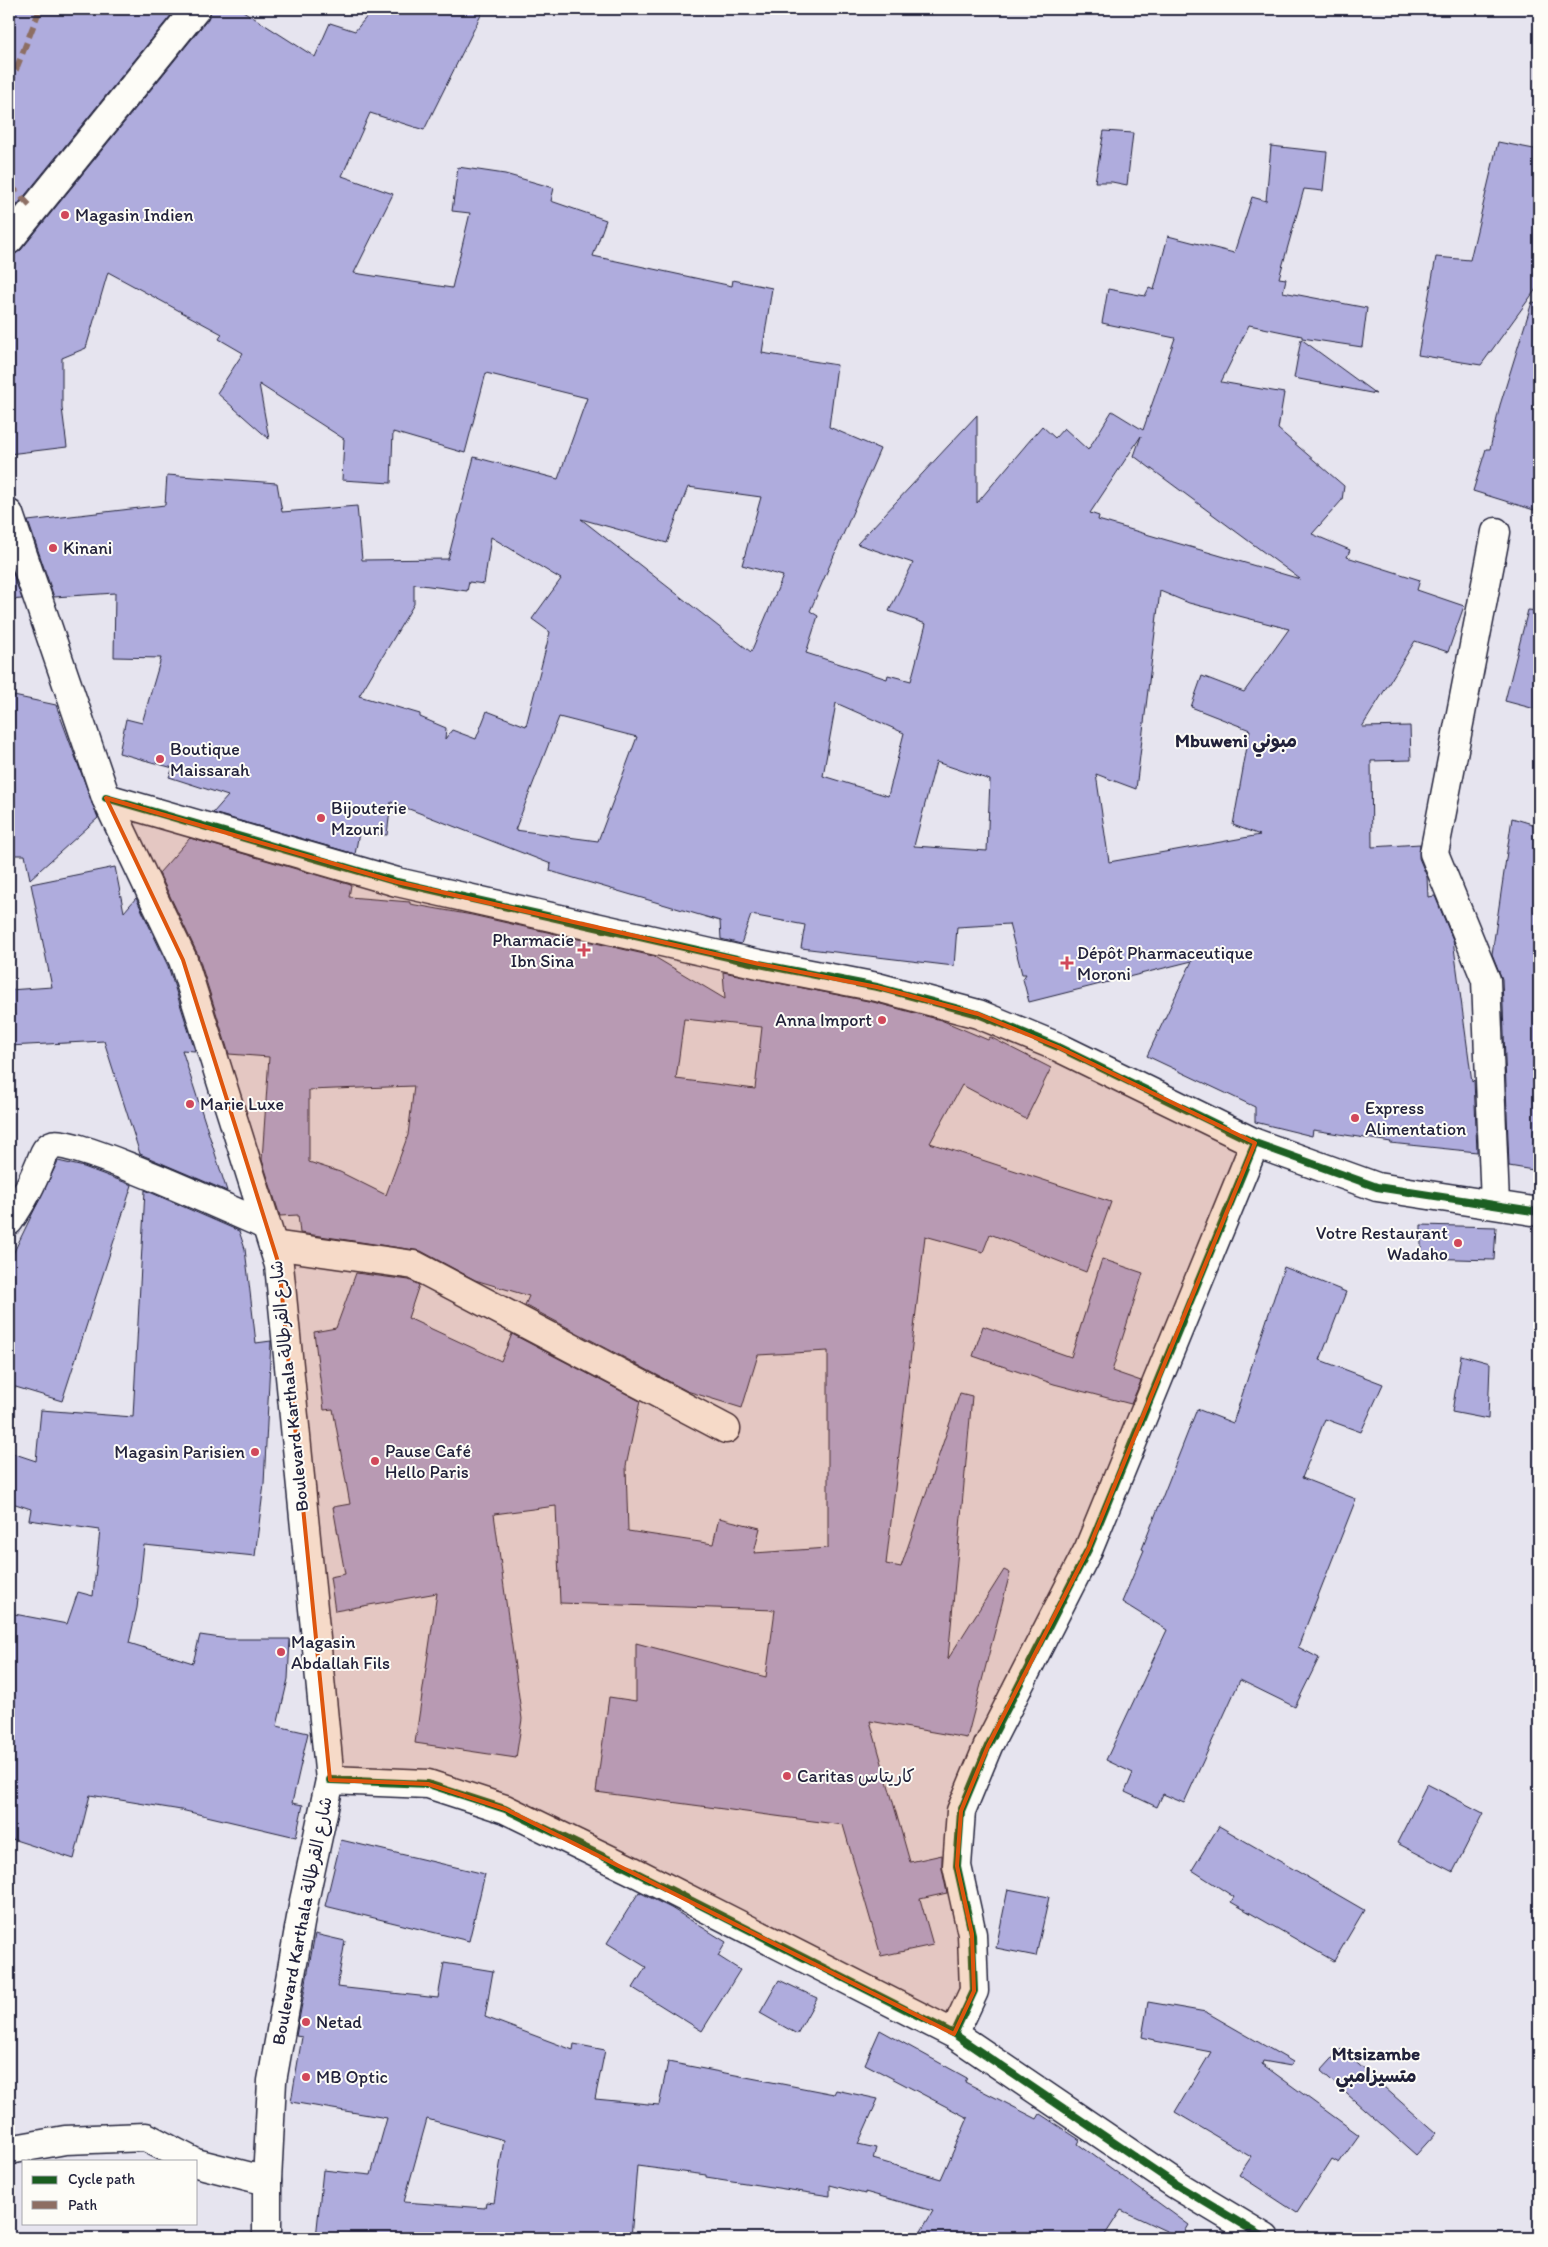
<svg xmlns="http://www.w3.org/2000/svg" width="1548" height="2247" viewBox="0 0 1548 2247" font-family="Itim,'Playpen Sans Arabic',sans-serif">
  <style>
    .building { fill: #afacdd; stroke: #22223b; fill-rule: evenodd }
    .lines { fill: none; stroke-linecap: round; stroke-linejoin: round }
    .minor-casing { stroke: #22223b; stroke-width: 31 }
    .major-casing { stroke: #22223b; stroke-width: 31 }
    .minor { stroke: #fdfcf7; stroke-width: 28 }
    .major { stroke: #fdfcf7; stroke-width: 28 }
    .quiet { stroke: #8d6e63; stroke-width: 6; stroke-dasharray: 12 6; stroke-linecap: butt }
    .cycleway-casing { stroke: #fdfcf7; stroke-width: 11 }
    .cycleway { stroke: #1b5e20; stroke-width: 8 }
    .marked { fill: #de560e; fill-opacity: 0.2; stroke: #de560e; stroke-width: 4; stroke-linejoin: round }
    .poi-dot { fill: #d1495b; stroke: #fdfcf7; stroke-width: 2 }
    .labels { text-anchor: middle; dominant-baseline: central; stroke-width: 4; stroke-linejoin: round; paint-order: stroke }
    .poi-label { font-size: 18px; fill: #22223b; stroke: #fdfcf7; text-anchor: start }
    .street-label { font-size: 18px; fill: #22223b; stroke: #fdfcf7 }
    .neighbourhood-label { font-size: 19px; font-weight: bold; fill: #22223b; stroke: #fdfcf7 }
  </style>
  <rect width="100%" height="100%" fill="#e6e4ef"/>
  <filter id="ink" filterUnits="userSpaceOnUse"><feTurbulence type="fractalNoise" baseFrequency=".02" numOctaves="2"/><feDisplacementMap in="SourceGraphic" scale="10" xChannelSelector="R" yChannelSelector="G"/><feConvolveMatrix kernelMatrix="1 2 1 2 8 2 1 2 1" color-interpolation-filters="sRGB"/></filter>
  <g filter="url(#ink)">
    <!-- building -->
    <path class="building" d="M 9,9 L 176,9 L 9,215 Z
      M 211,9 L 240,9 L 315,57 L 330,23 L 355,31 L 373,9 L 484,9 L 424,130 L 370,113 L 342,176 L 393,194 L 354,273 L 452,288 L 470,213 L 452,211 L 458,167 L 505,174 L 554,188 L 551,201 L 606,220 L 593,256 L 732,286 L 733,280 L 772,288 L 762,353 L 837,365 L 829,427 L 880,449 L 810,611 L 818,616 L 806,653 L 887,679 L 888,675 L 911,681 L 926,624 L 889,611 L 913,563 L 857,544 L 977,415 L 977,503 L 1042,426 L 1055,438 L 1064,428 L 1088,450 L 1112,411 L 1143,430 L 1175,338 L 1102,323 L 1108,289 L 1145,296 L 1149,288 L 1154,290 L 1168,236 L 1234,253 L 1252,197 L 1266,201 L 1271,146 L 1327,152 L 1323,191 L 1304,189 L 1279,278 L 1286,279 L 1283,292 L 1367,308 L 1362,347 L 1302,338 L 1302,336 L 1249,325 L 1221,382 L 1284,393 L 1278,429 L 1344,486 L 1342,500 L 1312,534 L 1350,550 L 1347,557 L 1420,580 L 1417,590 L 1464,606 L 1448,652 L 1415,641 L 1362,727 L 1410,726 L 1411,760 L 1371,761 L 1372,847 L 1420,844 L 1419,858 L 1427,877 L 1428,897 L 1435,896 L 1453,940 L 1472,1082 L 1474,1080 L 1477,1152 L 1390,1143 L 1391,1142 L 1313,1130 L 1312,1136 L 1255,1122 L 1255,1107 L 1147,1056 L 1192,961 L 1029,1002 L 1023,979 L 1026,974 L 1022,974 L 1009,924 L 957,927 L 954,966 L 801,948 L 805,925 L 751,915 L 741,944 L 721,939 L 720,921 L 550,871 L 551,864 L 391,802 L 387,835 L 359,833 L 355,854 L 213,813 L 228,796 L 169,777 L 173,768 L 119,753 L 126,719 L 142,723 L 161,658 L 114,657 L 115,593 L 54,597 L 28,521 L 165,505 L 167,475 L 277,483 L 282,512 L 357,506 L 362,560 L 448,559 L 474,457 L 558,479 L 587,398 L 486,373 L 465,453 L 393,432 L 391,483 L 342,480 L 344,439 L 259,384 L 269,439 L 217,393 L 243,353 L 219,339 L 222,334 L 108,272 L 86,348 L 62,358 L 62,408 L 67,447 L 9,454 L 9,255 L 15,254 L 21,250 L 208,19 ZM 1141,436 L 1134,456 L 1300,579 L 1098,520 L 1099,516 L 1090,513 ZM 688,487 L 761,497 L 742,565 L 783,576 L 751,652 L 581,519 L 667,543 ZM 491,537 L 561,579 L 532,619 L 550,632 L 526,726 L 487,711 L 476,739 L 452,730 L 445,739 L 446,728 L 420,717 L 420,714 L 359,696 L 414,604 L 414,584 L 467,591 L 469,582 L 484,584 ZM 1160,591 L 1189,603 L 1289,629 L 1244,692 L 1202,676 L 1191,707 L 1250,730 L 1233,825 L 1260,835 L 1109,862 L 1096,774 L 1136,789 ZM 836,703 L 904,733 L 888,796 L 823,776 ZM 559,717 L 637,737 L 598,841 L 515,830 ZM 936,762 L 990,780 L 987,851 L 914,846 Z
      M 1104,131 L 1133,133 L 1127,185 L 1112,182 L 1095,182 Z
      M 1498,142 L 1539,150 L 1539,285 L 1481,365 L 1418,355 L 1436,257 L 1470,260 Z
      M 1532,302 L 1539,303 L 1539,492 L 1534,510 L 1473,491 L 1486,449 L 1490,449 L 1500,405 Z
      M 1301,339 L 1376,394 L 1294,378 Z
      M 9,562 L 22,599 L 9,600 Z
      M 1528,610 L 1539,611 L 1539,710 L 1505,701 Z
      M 9,695 L 56,705 L 98,818 L 30,879 L 25,855 L 9,855 Z
      M 1512,818 L 1539,826 L 1539,1171 L 1509,1166 L 1502,979 L 1492,954 Z
      M 190,838 L 351,885 L 349,897 L 410,902 L 410,904 L 472,915 L 653,956 L 725,999 L 723,972 L 873,1002 L 941,1020 L 988,1040 L 990,1037 L 1051,1068 L 1026,1119 L 962,1085 L 930,1143 L 1111,1202 L 1086,1272 L 990,1234 L 983,1252 L 925,1236 L 886,1564 L 901,1567 L 960,1393 L 972,1396 L 948,1659 L 1004,1570 L 1010,1573 L 967,1738 L 870,1721 L 910,1862 L 942,1855 L 942,1869 L 947,1893 L 920,1899 L 933,1945 L 881,1956 L 843,1825 L 596,1792 L 609,1697 L 636,1701 L 636,1643 L 766,1677 L 775,1610 L 560,1603 L 556,1506 L 494,1514 L 522,1719 L 516,1758 L 415,1743 L 437,1593 L 335,1611 L 330,1577 L 345,1574 L 333,1507 L 350,1504 L 333,1409 L 324,1410 L 314,1332 L 336,1328 L 356,1273 L 409,1280 L 419,1285 L 408,1318 L 501,1361 L 512,1334 L 640,1401 L 626,1466 L 628,1531 L 713,1544 L 719,1518 L 760,1528 L 754,1553 L 828,1548 L 828,1351 L 758,1355 L 742,1408 L 687,1391 L 525,1305 L 529,1296 L 475,1280 L 421,1251 L 300,1233 L 298,1215 L 280,1216 L 262,1160 L 269,1057 L 229,1054 L 198,955 L 159,873 ZM 684,1019 L 762,1027 L 755,1089 L 676,1079 ZM 414,1086 L 408,1135 L 386,1195 L 340,1172 L 309,1162 L 309,1090 Z
      M 115,867 L 124,912 L 136,898 L 168,966 L 195,1051 L 182,1050 L 227,1191 L 140,1154 L 104,1041 L 9,1046 L 9,990 L 52,987 L 31,884 Z
      M 58,1161 L 84,1167 L 132,1185 L 62,1401 L 9,1385 L 9,1262 Z
      M 145,1190 L 239,1231 L 245,1249 L 256,1343 L 271,1341 L 264,1484 L 255,1556 L 144,1545 L 137,1608 L 129,1643 L 193,1663 L 200,1635 L 228,1639 L 290,1639 L 288,1679 L 277,1726 L 308,1733 L 292,1803 L 303,1805 L 296,1837 L 181,1810 L 90,1795 L 74,1859 L 9,1838 L 9,1613 L 67,1624 L 78,1592 L 93,1596 L 100,1530 L 29,1520 L 31,1509 L 9,1502 L 9,1452 L 36,1461 L 41,1410 L 133,1417 Z
      M 1421,1225 L 1496,1227 L 1494,1260 L 1421,1258 Z
      M 1102,1259 L 1143,1273 L 1112,1371 L 1141,1381 L 1131,1404 L 1054,1384 L 973,1356 L 983,1326 L 1071,1357 Z
      M 1284,1267 L 1346,1292 L 1320,1360 L 1383,1384 L 1361,1432 L 1325,1419 L 1302,1478 L 1356,1499 L 1298,1647 L 1319,1658 L 1295,1707 L 1240,1680 L 1184,1803 L 1163,1794 L 1157,1807 L 1125,1792 L 1133,1773 L 1106,1760 L 1167,1630 L 1122,1602 L 1144,1550 L 1142,1549 L 1197,1409 L 1233,1423 Z
      M 1461,1355 L 1490,1363 L 1488,1419 L 1452,1412 Z
      M 1427,1784 L 1483,1813 L 1453,1872 L 1397,1843 Z
      M 1219,1826 L 1364,1910 L 1334,1961 L 1231,1902 L 1234,1897 L 1192,1870 Z
      M 341,1840 L 485,1874 L 469,1941 L 325,1906 Z
      M 1008,1889 L 1049,1897 L 1036,1956 L 996,1948 Z
      M 639,1892 L 671,1908 L 726,1942 L 718,1956 L 740,1970 L 702,2031 L 633,1988 L 646,1967 L 607,1943 Z
      M 315,1934 L 345,1941 L 337,1987 L 438,1998 L 444,1963 L 493,1971 L 485,2017 L 573,2050 L 574,2044 L 605,2050 L 595,2099 L 659,2105 L 668,2062 L 834,2094 L 836,2090 L 878,2099 L 858,2144 L 876,2148 L 873,2159 L 941,2179 L 968,2118 L 865,2064 L 880,2030 L 967,2078 L 965,2082 L 1037,2119 L 1040,2114 L 1080,2140 L 1078,2144 L 1189,2225 L 1181,2238 L 1121,2210 L 1103,2238 L 917,2238 L 933,2211 L 865,2192 L 865,2194 L 830,2185 L 830,2196 L 706,2177 L 706,2175 L 637,2166 L 631,2238 L 316,2238 L 323,2170 L 371,2175 L 387,2118 L 291,2102 L 302,2037 L 296,2036 ZM 427,2119 L 504,2140 L 494,2203 L 486,2202 L 485,2208 L 404,2202 Z
      M 779,1980 L 817,1998 L 797,2034 L 760,2013 Z
      M 1148,2002 L 1206,2012 L 1293,2062 L 1291,2066 L 1263,2061 L 1262,2064 L 1359,2135 L 1339,2163 L 1332,2159 L 1297,2213 L 1239,2175 L 1251,2157 L 1175,2112 L 1211,2052 L 1154,2041 L 1154,2040 L 1142,2037 Z
      M 1341,2049 L 1436,2133 L 1416,2155 L 1321,2071 Z"/>
    <g class="lines">
      <defs>
        <path id="minor" d="M 106,798 L 397,882 L 759,964 L 877,987 L 978,1014 L 1058,1047 L 1255,1143 L 1377,1187 L 1539,1212
          M 1495,1204 L 1486,980 L 1434,853 L 1496,532
          M 9,1221 C 24,1199 31,1185 41,1161 C 44,1154 45,1149 52,1145 C 70,1136 236,1213 265,1225
          M 273,1245 L 414,1265 L 726,1429
          M 330,1780 L 428,1784 L 505,1809 L 633,1871 L 954,2034 L 1175,2184 L 1265,2238
          M 954,2034 L 974,1991 L 972,1934 L 957,1866 L 961,1811 L 988,1746 L 1089,1548 L 1255,1143
          M 9,2150 L 65,2140 L 146,2137 L 192,2161
          M 196,2163 L 267,2181"/>
        <path id="major" d="M 9,240 L 196,9
          M 9,514 L 106,798 L 183,960 L 279,1265 L 330,1780 L 304,1901 L 272,2081 L 267,2181 L 267,2238"/>
      </defs>
      <!-- minor casing -->
      <use href="#minor" class="minor-casing"/>
      <!-- major casing -->
      <use href="#major" class="major-casing"/>
      <!-- minor -->
      <use href="#minor" class="minor"/>
      <!-- major -->
      <use href="#major" class="major"/>
      <!-- quiet -->
      <path class="quiet" d="M 9,87 L 40,9
        M 9,184 L 33,209"/>
      <defs>
        <path id="cycleway" d="M 106,798 L 397,882 L 759,964 L 877,987 L 978,1014 L 1058,1047 L 1255,1143 L 1377,1187 L 1539,1212
          M 330,1780 L 428,1784 L 505,1809 L 633,1871 L 954,2034 L 1175,2184 L 1265,2238
          M 954,2034 L 974,1991 L 972,1934 L 957,1866 L 961,1811 L 988,1746 L 1089,1548 L 1255,1143"/>
      </defs>
      <!-- cycleway casing -->
      <use href="#cycleway" class="cycleway-casing"/>
      <!-- cycleway -->
      <use href="#cycleway" class="cycleway"/>
    </g>
  </g>
  <!-- marked area -->
  <path class="marked" d="M 106,798 L 397,882 L 759,964 L 877,987 L 978,1014 L 1058,1047 L 1255,1143 L 1089,1548 L 988,1746 L 961,1811 L 957,1866 L 972,1934 L 974,1991 L 954,2034 L 505,1809 L 428,1784 L 330,1780 L 279,1265 L 183,960 Z"/>
  <!-- markers -->
  <g class="poi-dot">
    <circle cx="65" cy="215" r="5"/>
    <circle cx="53" cy="548" r="5"/>
    <circle cx="160" cy="759" r="5"/>
    <circle cx="321" cy="818" r="5"/>
    <path d="M581.5 942.5h5v5h5v5h-5v5h-5v-5h-5v-5h5z"/>
    <path d="M1064.5 955.5h5v5h5v5h-5v5h-5v-5h-5v-5h5z"/>
    <circle cx="882" cy="1020" r="5"/>
    <circle cx="190" cy="1104" r="5"/>
    <circle cx="1355" cy="1118" r="5"/>
    <circle cx="1458" cy="1243" r="5"/>
    <circle cx="255" cy="1452" r="5"/>
    <circle cx="375" cy="1461" r="5"/>
    <circle cx="281" cy="1652" r="5"/>
    <circle cx="787" cy="1776" r="5"/>
    <circle cx="306" cy="2022" r="5"/>
    <circle cx="306" cy="2077" r="5"/>
  </g>
  <g class="labels">
    <!-- poi labels -->
    <g class="poi-label">
      <text x="75" y="215">Magasin Indien</text>
      <text x="63" y="548">Kinani</text>
      <text x="170" y="749">Boutique<tspan x="170" dy="21">Maissarah</tspan></text>
      <text x="331" y="808">Bijouterie<tspan x="331" dy="21">Mzouri</tspan></text>
      <text x="574" y="940" text-anchor="end">Pharmacie<tspan x="574" dy="21">Ibn Sina</tspan></text>
      <text x="1077" y="953">Dépôt Pharmaceutique<tspan x="1077" dy="21">Moroni</tspan></text>
      <text x="872" y="1020" text-anchor="end">Anna Import</text>
      <text x="200" y="1104">Marie Luxe</text>
      <text x="1365" y="1108">Express<tspan x="1365" dy="21">Alimentation</tspan></text>
      <text x="1448" y="1233" text-anchor="end">Votre Restaurant<tspan x="1448" dy="21">Wadaho</tspan></text>
      <text x="385" y="1451">Pause Café<tspan x="385" dy="21">Hello Paris</tspan></text>
      <text x="245" y="1452" text-anchor="end">Magasin Parisien</text>
      <text x="291" y="1642">Magasin<tspan x="291" dy="21">Abdallah Fils</tspan></text>
      <text x="797" y="1776">Caritas كاريتاس</text>
      <text x="316" y="2022">Netad</text>
      <text x="316" y="2077">MB Optic</text>
    </g>
    <!-- street labels -->
    <g class="street-label">
      <text transform="translate(289 1386) rotate(-96)">Boulevard Karthala شارع القرطالة</text>
      <text transform="translate(302 1921) rotate(-79)">Boulevard Karthala شارع القرطالة</text>
    </g>
    <!-- neighbourhood labels -->
    <g class="neighbourhood-label">
      <text x="1236" y="740">Mbuweni مبوني</text>
      <text x="1376" y="2053">Mtsizambe<tspan x="1376" dy="22">متسيزامبي</tspan></text>
    </g>
  </g>
  <!-- margin -->
  <rect width="1548" height="2247" fill="none" stroke="#fdfcf7" stroke-width="30"/>
  <rect x="15" y="15" width="1518" height="2217" fill="none" stroke="#22223b" stroke-width="2" filter="url(#ink)"/>
  <!-- legend -->
  <rect x="22" y="2160" width="175" height="65" fill="#fdfcf7" stroke="#a5a5ac"/>
  <rect x="32" y="2176" width="25" height="8" fill="#1b5e20" stroke="#a5a5ac"/>
  <text x="68" y="2184" font-size="15" fill="#22223b">Cycle path</text>
  <rect x="32" y="2201" width="25" height="8" fill="#8d6e63" stroke="#a5a5ac"/>
  <text x="68" y="2210" font-size="15" fill="#22223b">Path</text>
</svg>
